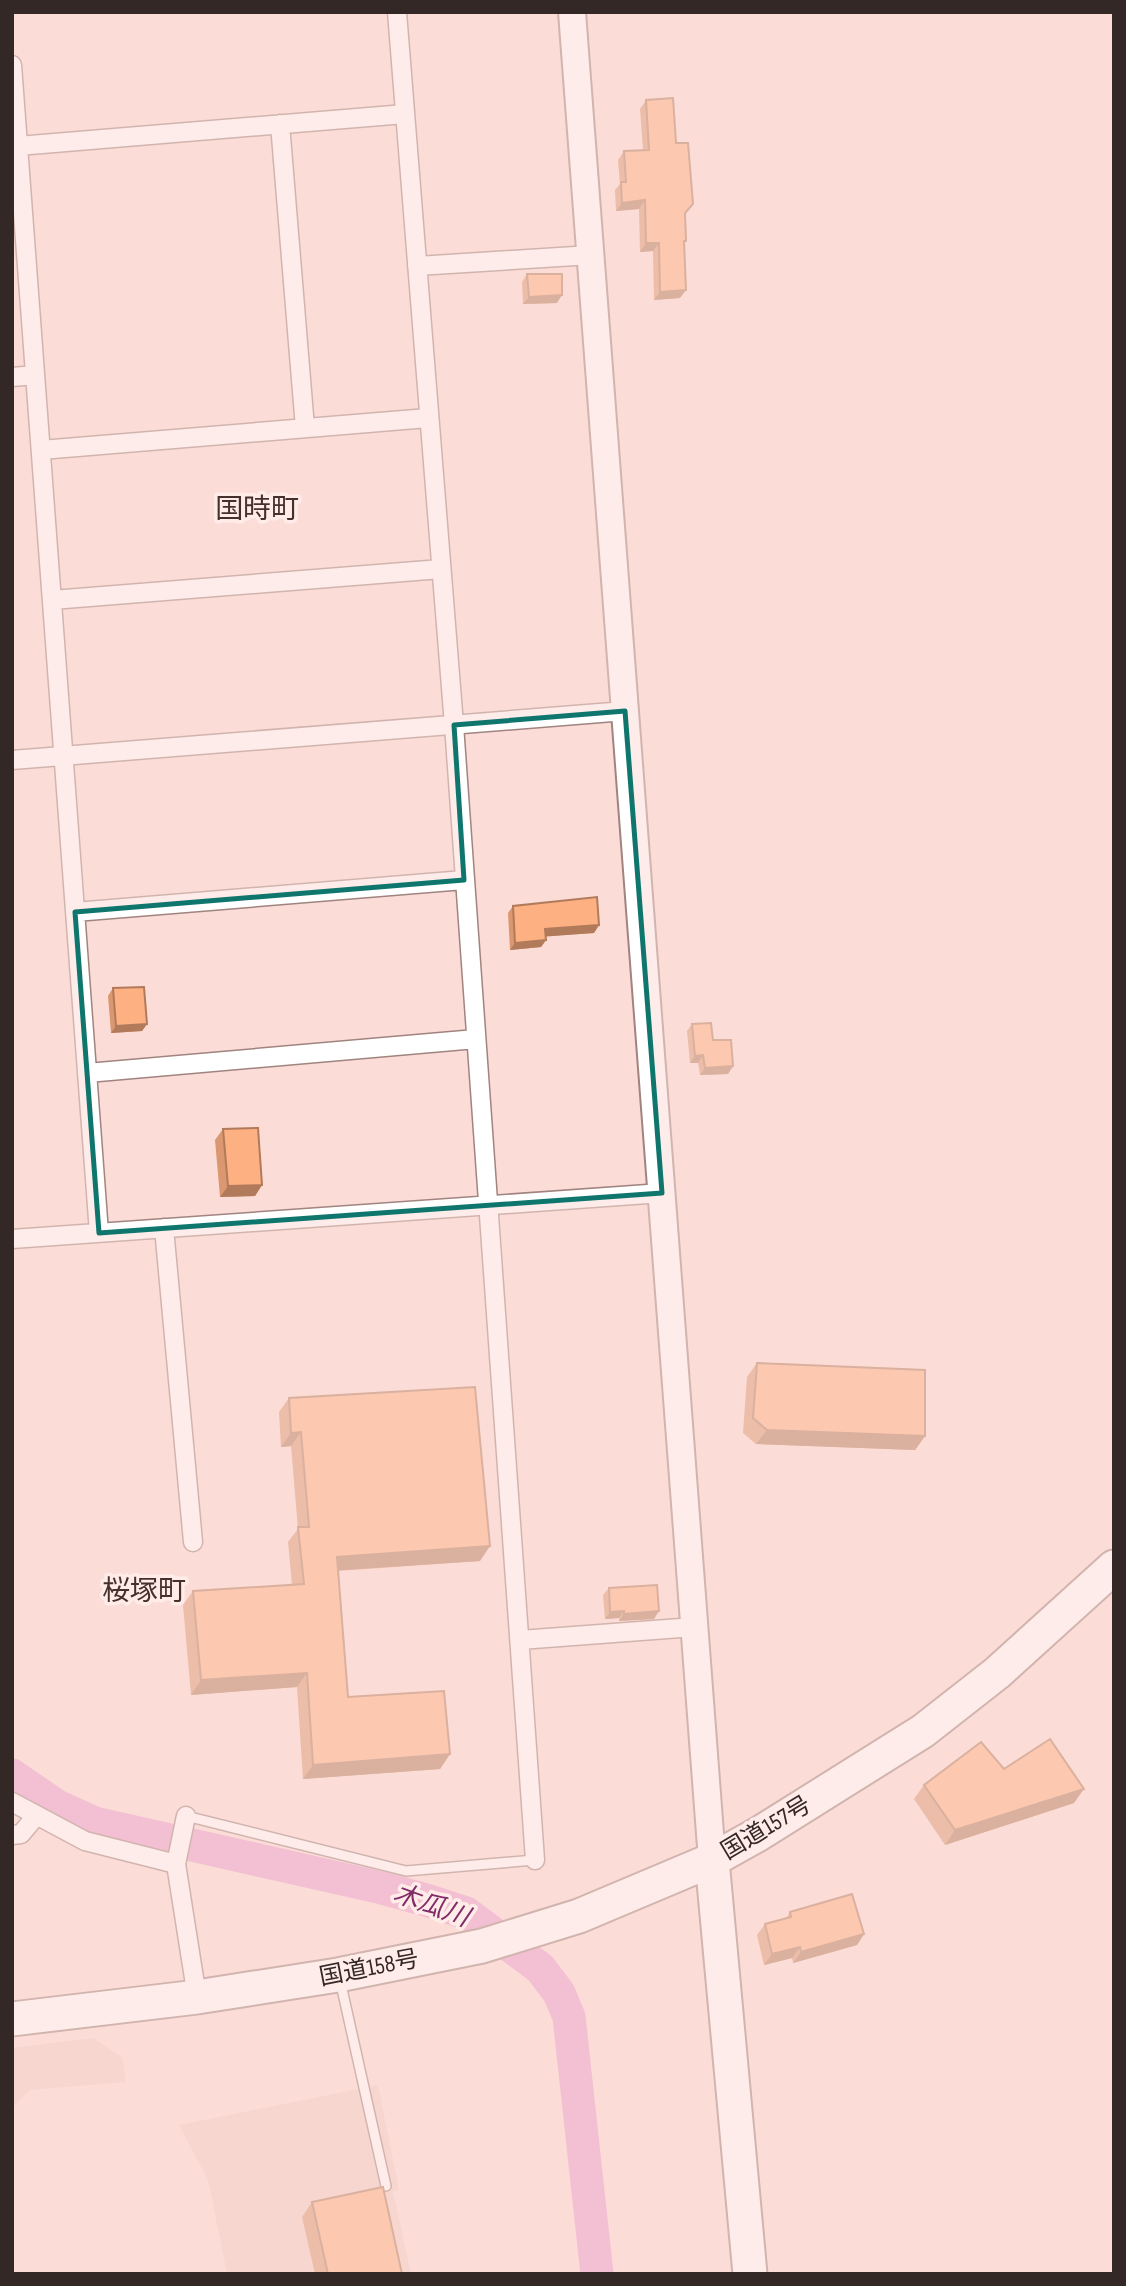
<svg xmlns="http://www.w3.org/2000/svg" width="1126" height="2286" viewBox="0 0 1126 2286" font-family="'Sofia Sans Condensed','Noto Sans JP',sans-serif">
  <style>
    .built { fill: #f4cec8 }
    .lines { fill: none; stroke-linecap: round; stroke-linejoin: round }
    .river { stroke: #e89ccd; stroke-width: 33 }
    .lane-casing { stroke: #a0847f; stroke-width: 12 }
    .street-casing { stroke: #a0847f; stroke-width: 21 }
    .secondary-casing { stroke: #a0847f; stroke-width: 30 }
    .highway-casing { stroke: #a0847f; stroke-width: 37 }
    .lane { stroke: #fff; stroke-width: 9 }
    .street { stroke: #fff; stroke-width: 18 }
    .secondary { stroke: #fff; stroke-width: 26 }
    .highway { stroke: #fff; stroke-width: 33 }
    .wall { fill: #da9770 }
    .shaded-wall { fill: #b17b5b }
    .building { fill: #fdb082; stroke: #b17b5b; stroke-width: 2 }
    .marked { fill: none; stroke: #0f766e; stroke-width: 5; stroke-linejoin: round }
    .labels { text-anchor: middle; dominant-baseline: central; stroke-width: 7; stroke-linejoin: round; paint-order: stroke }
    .street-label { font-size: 24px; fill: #332826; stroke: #ffece9 }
    .water-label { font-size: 26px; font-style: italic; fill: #812b68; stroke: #ffece9 }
    .quarter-label { font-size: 28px; fill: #47302c; stroke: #ffece9 }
  </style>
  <rect width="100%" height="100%" fill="#fbdcd7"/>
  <!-- built -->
  <path class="built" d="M 93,2038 L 122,2057 L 126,2082 L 30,2090 L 12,2108 L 12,2048 Z
    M 378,2085 L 399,2190 L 393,2191 L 411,2274 L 227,2274 L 208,2180 L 179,2125 Z"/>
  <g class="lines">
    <!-- river -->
    <path class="river" d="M 12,1775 L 57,1806 L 95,1823 L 382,1888 L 426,1900 L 466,1913 L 540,1968 L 559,1993 L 569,2017 L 597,2274"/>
    <defs>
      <path id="lane" d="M 186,1816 L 406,1871 L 535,1860
        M 340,1980 L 386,2186"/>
      <path id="street" d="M 397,12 L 454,725 L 535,1860
        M 12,65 L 99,1233
        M 280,124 L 305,428
        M 18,146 L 405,114
        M 417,266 L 591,255
        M 12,377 L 35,375
        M 41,450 L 428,418
        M 52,600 L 441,569
        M 12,760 L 625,711
        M 75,912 L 464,880
        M 87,1073 L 476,1039
        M 164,1228 L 193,1542
        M 12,1239 L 662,1193
        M 520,1640 L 694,1627
        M 12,1802 L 85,1841 L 176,1864
        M 186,1816 L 176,1864 L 197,1997
        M 12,1835 L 21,1834 L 36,1816"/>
      <path id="secondary" d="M 572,12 L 712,1860"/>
      <path id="highway" d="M 712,1860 L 750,2274
        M 12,2019 L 197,1997 L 338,1975 L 482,1946 L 579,1916 L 712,1860 L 757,1835 L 923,1731 L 997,1673 L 1114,1567"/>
    </defs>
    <!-- lane casing -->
    <use href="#lane" class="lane-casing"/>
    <!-- street casing -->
    <use href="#street" class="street-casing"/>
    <!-- secondary casing -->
    <use href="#secondary" class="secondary-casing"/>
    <!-- highway casing -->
    <use href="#highway" class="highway-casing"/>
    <!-- lane -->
    <use href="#lane" class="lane"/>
    <!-- street -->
    <use href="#street" class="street"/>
    <!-- secondary -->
    <use href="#secondary" class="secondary"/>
    <!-- highway -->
    <use href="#highway" class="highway"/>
  </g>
  <!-- wall -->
  <path class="wall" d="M 646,100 L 676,143 L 685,214 L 680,298 L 654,300 L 653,251 L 640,252 L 639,209 L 616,211 L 615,190 L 620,184 L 618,160 L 624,151 L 643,150 L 640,109 Z
    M 527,274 L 557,303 L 523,304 L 522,282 Z
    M 513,906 L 599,925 L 594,933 L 546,936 L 546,940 L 541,947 L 510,950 L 508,913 Z
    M 113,988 L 147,1024 L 142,1031 L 111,1033 L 108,996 Z
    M 692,1024 L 713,1040 L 733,1066 L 728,1074 L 700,1075 L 698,1063 L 690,1063 L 687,1031 Z
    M 223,1129 L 262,1185 L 255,1196 L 220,1197 L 215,1140 Z
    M 757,1363 L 925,1436 L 915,1450 L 756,1444 L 743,1433 L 747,1377 Z
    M 289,1398 L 480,1561 L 338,1571 L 348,1697 L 450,1754 L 440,1769 L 303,1779 L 297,1687 L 191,1695 L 183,1605 L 193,1591 L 292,1585 L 288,1542 L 298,1529 L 291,1446 L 281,1447 L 279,1412 Z
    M 609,1588 L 654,1619 L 619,1621 L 619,1618 L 605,1619 L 603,1595 Z
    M 1004,1769 L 1074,1803 L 945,1845 L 914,1799 L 924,1785 Z
    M 790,1912 L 864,1934 L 857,1945 L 793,1963 L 792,1958 L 764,1965 L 757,1935 L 765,1924 L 786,1919 Z
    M 312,2202 L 402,2274 L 315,2274 L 302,2217 Z"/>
  <!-- shaded-wall -->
  <path class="shaded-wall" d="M 645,200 L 639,209 L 616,211 L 622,203 Z
    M 646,243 L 659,243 L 653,251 L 640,252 Z
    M 686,290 L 680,298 L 654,300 L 660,292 Z
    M 562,295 L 557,303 L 523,304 L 529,297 Z
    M 599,925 L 594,933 L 540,937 L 545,929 Z
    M 546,940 L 541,947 L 510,950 L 515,943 Z
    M 147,1024 L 142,1031 L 111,1033 L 116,1026 Z
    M 703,1055 L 698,1063 L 690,1063 L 695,1056 Z
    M 733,1066 L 728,1074 L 700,1075 L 705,1068 Z
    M 262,1185 L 255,1196 L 220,1197 L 228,1186 Z
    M 767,1430 L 925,1436 L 915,1450 L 756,1444 Z
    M 301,1432 L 291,1446 L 281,1447 L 291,1433 Z
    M 490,1546 L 480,1561 L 327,1571 L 337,1557 Z
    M 624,1611 L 619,1618 L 605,1619 L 610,1612 Z
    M 659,1611 L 654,1619 L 619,1621 L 624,1614 Z
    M 307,1673 L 297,1687 L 191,1695 L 201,1680 Z
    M 450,1754 L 440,1769 L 303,1779 L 313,1765 Z
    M 1084,1789 L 1074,1803 L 945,1845 L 955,1830 Z
    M 864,1934 L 857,1945 L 793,1963 L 801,1952 Z
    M 800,1947 L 792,1958 L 764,1965 L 772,1954 Z"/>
  <!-- building -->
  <path class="building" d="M 673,98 L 676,143 L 688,143 L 693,204 L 685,213 L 686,241 L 684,241 L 686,290 L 660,292 L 659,243 L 646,243 L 645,200 L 622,203 L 621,182 L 626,182 L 624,151 L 649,150 L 646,100 Z
    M 527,274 L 562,274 L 562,295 L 529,297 Z
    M 597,897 L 599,925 L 545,929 L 546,940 L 515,943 L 513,906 Z
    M 144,987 L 147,1024 L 116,1026 L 113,988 Z
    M 711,1023 L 713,1040 L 731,1040 L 733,1066 L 705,1068 L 703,1055 L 695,1056 L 692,1024 Z
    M 258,1128 L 262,1185 L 228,1186 L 223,1129 Z
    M 757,1363 L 925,1370 L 925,1436 L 767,1430 L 753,1418 Z
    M 475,1387 L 490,1546 L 337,1557 L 348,1697 L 444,1691 L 450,1754 L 313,1765 L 307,1673 L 201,1680 L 193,1591 L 304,1584 L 298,1527 L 309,1527 L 301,1432 L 291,1433 L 289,1398 Z
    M 657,1585 L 659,1611 L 624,1614 L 624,1611 L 610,1612 L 609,1588 Z
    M 1050,1739 L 1084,1789 L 955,1830 L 924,1785 L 981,1742 L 1004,1769 Z
    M 852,1894 L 864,1934 L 801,1952 L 800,1947 L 772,1954 L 765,1924 L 791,1917 L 790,1912 Z
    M 383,2187 L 402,2274 L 328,2274 L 312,2202 Z"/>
  <!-- marked area -->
  <path d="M0 0H1126V2286H0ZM 625,711 L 662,1193 L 99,1233 L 75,912 L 464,880 L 454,725 Z" fill="#fbdcd7" fill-opacity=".55" fill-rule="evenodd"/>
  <path class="marked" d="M 625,711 L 662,1193 L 99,1233 L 75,912 L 464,880 L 454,725 Z"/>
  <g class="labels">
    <!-- street labels -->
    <g class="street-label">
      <text transform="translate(766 1828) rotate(-31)">国道157号</text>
      <text transform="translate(369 1968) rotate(-11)">国道158号</text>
    </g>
    <!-- water labels -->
    <g class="water-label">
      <text transform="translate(431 1906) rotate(20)">木瓜川</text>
    </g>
    <!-- quarter labels -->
    <g class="quarter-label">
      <text x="257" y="509">国時町</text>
      <text x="144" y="1591">桜塚町</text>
    </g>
  </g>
  <!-- border -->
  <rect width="1126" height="2286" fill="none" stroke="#332826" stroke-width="28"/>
</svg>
